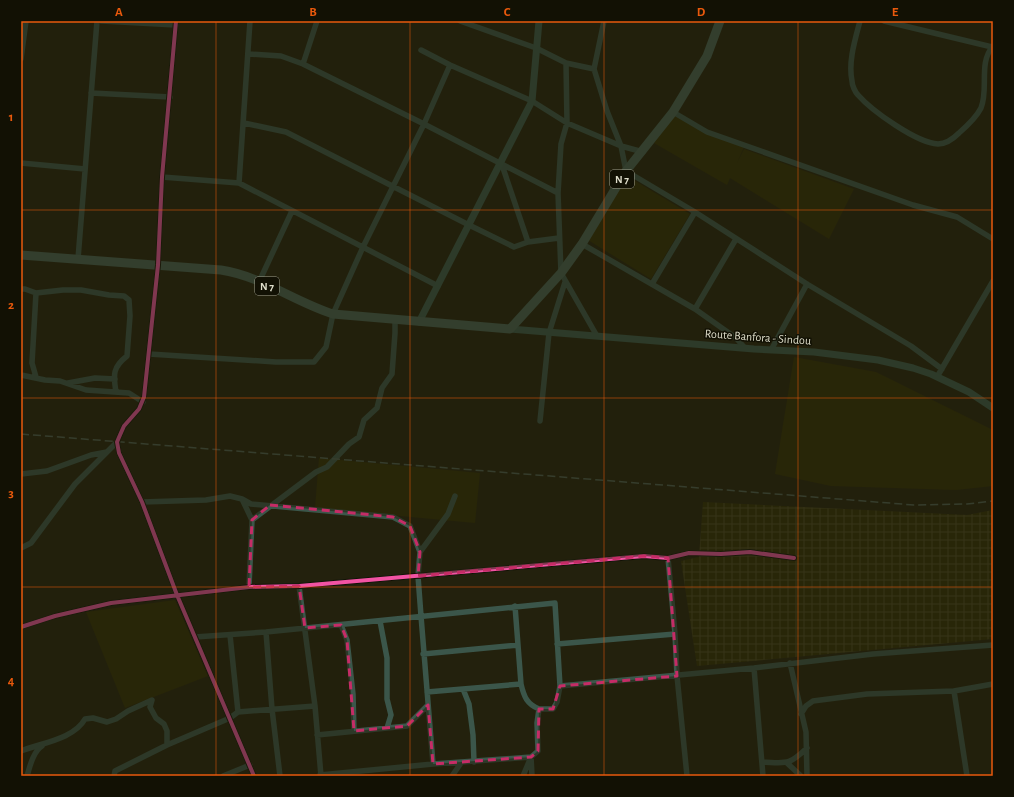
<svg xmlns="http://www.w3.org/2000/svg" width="1014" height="797" viewBox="0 0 1014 797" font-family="'Alegreya Sans',sans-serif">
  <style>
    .built { fill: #302d03 }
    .industrial { fill: url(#industrial-grid) }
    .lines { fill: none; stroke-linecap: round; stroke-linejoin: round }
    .minor { stroke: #3b564a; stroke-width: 5.5 }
    .secondary { stroke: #3a5a4c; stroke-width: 7 }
    .trunk { stroke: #476255; stroke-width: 9 }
    .rail { stroke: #4d5e52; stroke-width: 1.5; stroke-dasharray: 8 4; stroke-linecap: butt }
    .cycleway-casing { stroke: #121104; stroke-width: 6 }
    .cycleway { stroke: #f153a3; stroke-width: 4 }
    .marked { fill: none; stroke: #c52c66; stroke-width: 3; stroke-dasharray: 8 5; stroke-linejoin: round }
    .grid { fill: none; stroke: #e8590c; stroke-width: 1; stroke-opacity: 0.55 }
    .labels { text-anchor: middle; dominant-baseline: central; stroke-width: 3; stroke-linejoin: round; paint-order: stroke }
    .shield { fill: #121104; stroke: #a1a08f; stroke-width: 1 }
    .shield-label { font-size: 11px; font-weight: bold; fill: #deddca }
    .street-label { font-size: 12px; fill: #deddca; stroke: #121104 }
    .neatline { fill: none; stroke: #e8590c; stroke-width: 1.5 }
    .grid-label { font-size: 13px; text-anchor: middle; font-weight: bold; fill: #e8590c }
  </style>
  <defs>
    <pattern id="industrial-grid" width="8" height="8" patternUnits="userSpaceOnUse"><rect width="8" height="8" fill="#302d03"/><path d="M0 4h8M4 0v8" fill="none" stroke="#4e4b26"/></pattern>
  </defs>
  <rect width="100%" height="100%" fill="#23210d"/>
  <!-- built -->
  <path class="built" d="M 675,115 L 744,147 L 737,163 L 744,149 L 854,189 L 829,239 L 730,178 L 727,185 L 654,143 Z
    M 627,176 L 690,214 L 651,279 L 588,240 Z
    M 794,357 L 876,372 L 993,430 L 993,486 L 956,490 L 831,486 L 775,474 Z
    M 319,458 L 480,473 L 475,523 L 315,508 Z
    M 175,600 L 208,676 L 125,708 L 86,612 Z"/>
  <!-- industrial -->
  <path class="industrial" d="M 703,502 L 967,515 L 993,510 L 993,639 L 697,666 L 681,561 L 699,557 Z"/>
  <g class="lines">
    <!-- minor -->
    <path class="minor" d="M 102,21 L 176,25
      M 176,21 L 162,177 L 158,265 L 144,397 L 139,409 L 124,426 L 120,435 L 117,442 L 119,453 L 142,502 L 177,595 L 254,776
      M 460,21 L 536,48 L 566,63 L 594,69
      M 604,21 L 594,69 L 607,111 L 621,146 L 626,171 L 695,212 L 807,284 L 911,346 L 942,369
      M 860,21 C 855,40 848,62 852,81 C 852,85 855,92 858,95 C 872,111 917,143 938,144 C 946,144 953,139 959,133 C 967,126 976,118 981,108 C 989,89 978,63 993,46
      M 884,21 L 992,47
      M 421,50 L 450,65 L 532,101 L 567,123 L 621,146 L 643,152
      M 249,54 L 281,56 L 303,64 L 424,124 L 558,193
      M 21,59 L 26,21
      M 566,63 L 567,123 L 561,144 L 558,193 L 561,273 L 597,336
      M 303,64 L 317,21
      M 91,93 L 170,97
      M 673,112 L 707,132 L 913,205 L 957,217 L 993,239
      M 244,123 L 286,132 L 469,225 L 514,247 L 528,242 L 559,238
      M 501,162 L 528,242
      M 21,163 L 85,169
      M 162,177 L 239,183 L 438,286
      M 239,183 L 250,21
      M 582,244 L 695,309 L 736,338 L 745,348
      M 78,259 L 97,21
      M 259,282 L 292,211
      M 652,284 L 695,212
      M 21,289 L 25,289 L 36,293 L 32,363 L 36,377
      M 36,293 L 63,290 L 81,290 L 109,295 L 124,296 L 129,300 L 130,316 L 127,356 C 113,367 113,374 116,392
      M 695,309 L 736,239
      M 771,350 L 807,284
      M 149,354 L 276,362 L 314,362 L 326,347 L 333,314 L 363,247 L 424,124 L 450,65
      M 21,375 L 45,380 L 60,381 L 86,390 L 129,393 L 143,402
      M 937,377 L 993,281
      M 68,383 L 95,378 L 115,379
      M 540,421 L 549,333 L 565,282
      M 21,474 L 47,471 L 91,455 L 107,452
      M 242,499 L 252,520 L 249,587
      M 142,502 L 206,500 L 230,496 L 242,499 L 251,504 L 393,517 L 410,526 L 420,552 L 418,576 L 421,616 L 433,764
      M 252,520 L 316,472 L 327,467 L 349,444 L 359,437 L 364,420 L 377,408 L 382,388 L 392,374 L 395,333 L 395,320
      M 21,548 L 31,543 L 75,484 L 117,442
      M 420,552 L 448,514 L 455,496
      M 668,558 L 675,634 L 677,676 L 687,776
      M 299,586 L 315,706 L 321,776
      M 380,621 L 387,658 L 387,699 L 391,715 L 387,728
      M 341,625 L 347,640 L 353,694 L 354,731
      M 21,627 L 55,616 L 111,603 L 249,587 L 299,586 L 644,556 L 668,558 L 689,553 L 721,554 L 750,552 L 794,558
      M 266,632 L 272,709 L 280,776
      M 230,635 L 238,712
      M 195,637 L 266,632 L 555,603 L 560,686 L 557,702 L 553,709 L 539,709 L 537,723 L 538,751 L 531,757 L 523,776
      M 557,644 L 675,634
      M 423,654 L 518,645
      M 790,663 L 806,732 L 807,776
      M 754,668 L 763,776
      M 521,684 C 524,697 527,704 539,709
      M 560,686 L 754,668 L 873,654 L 993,645
      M 463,689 L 469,704 L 473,735 L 474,762
      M 427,692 L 521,684 L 515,606
      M 801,714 L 806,706 L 813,701 L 867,694 L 954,691
      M 317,735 L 407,726 L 428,705
      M 21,751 C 41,743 74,739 85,719 L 93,718 L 107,722 L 116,719 L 128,711 L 152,700 L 150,707 L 156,718 L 164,724 L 167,731 L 167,745
      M 762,762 C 787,763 788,766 807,748
      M 787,763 L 801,776
      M 320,775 L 433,764 L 531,757 L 532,776
      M 27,776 C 30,766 33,752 42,746
      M 114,776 L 115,771 L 167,745 L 230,718 L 238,712 L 315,706
      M 223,776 L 250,765
      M 452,776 L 461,763
      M 967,776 L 954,691 L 993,684"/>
    <!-- secondary -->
    <path class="secondary" d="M 419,322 L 532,101 L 539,21
      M 510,329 L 754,349 L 814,352 L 878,360 L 913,368 L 931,374 L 969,392 L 993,408"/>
    <!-- trunk -->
    <path class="trunk" d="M 21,255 L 221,270 C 261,276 295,302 333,314 L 510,329 L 561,273 L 582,244 L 626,171 L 673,112 L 707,56 L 720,21"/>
    <!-- rail -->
    <path class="rail" d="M 21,434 L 914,505 L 967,504 L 993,501"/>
    <defs>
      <path id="cycleway" d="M 176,21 L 162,177 L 158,265 L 144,397 L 139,409 L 124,426 L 120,435 L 117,442 L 119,453 L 142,502 L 177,595 L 254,776
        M 21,627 L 55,616 L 111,603 L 249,587 L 299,586 L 644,556 L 668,558 L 689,553 L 721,554 L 750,552 L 794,558"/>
    </defs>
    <!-- cycleway casing -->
    <use href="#cycleway" class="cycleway-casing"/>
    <!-- cycleway -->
    <use href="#cycleway" class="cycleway"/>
  </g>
  <!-- marked area -->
  <path d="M0 0H1014V797H0ZM 270,505 L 393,517 L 410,526 L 420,552 L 418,576 L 644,556 L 668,558 L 677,676 L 560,686 L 553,709 L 539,709 L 538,751 L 531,757 L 433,764 L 428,705 L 407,726 L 354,731 L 347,640 L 341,625 L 305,628 L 299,586 L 249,587 L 252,520 Z" fill="#23210d" fill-opacity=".55" fill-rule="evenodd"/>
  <path class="marked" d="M 270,505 L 393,517 L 410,526 L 420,552 L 418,576 L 644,556 L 668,558 L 677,676 L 560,686 L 553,709 L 539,709 L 538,751 L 531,757 L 433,764 L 428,705 L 407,726 L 354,731 L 347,640 L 341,625 L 305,628 L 299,586 L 249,587 L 252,520 Z"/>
  <!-- grid -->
  <path class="grid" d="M 216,21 L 216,776M 410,21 L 410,776M 604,21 L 604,776M 798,21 L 798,776M 21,210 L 993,210M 21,398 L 993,398M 21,587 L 993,587"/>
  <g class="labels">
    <!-- shield labels -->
    <g class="shield">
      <rect x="610" y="170" width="24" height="18" rx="3"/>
      <rect x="255" y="277" width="24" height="18" rx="3"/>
    </g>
    <g class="shield-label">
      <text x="622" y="179">N 7</text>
      <text x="267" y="286">N 7</text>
    </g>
    <!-- street labels -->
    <g class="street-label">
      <text transform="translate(758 337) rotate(4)">Route Banfora - Sindou</text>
    </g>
  </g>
  <!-- border -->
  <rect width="1014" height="797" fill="none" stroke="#121104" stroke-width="44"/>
  <rect x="22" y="22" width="970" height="753" class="neatline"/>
  <g class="grid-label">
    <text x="119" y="16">A</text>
    <text x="313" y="16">B</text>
    <text x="507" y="16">C</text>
    <text x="701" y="16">D</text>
    <text x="895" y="16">E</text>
    <text x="11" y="121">1</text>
    <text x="11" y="309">2</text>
    <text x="11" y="497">3</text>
    <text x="11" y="685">4</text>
  </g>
</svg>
